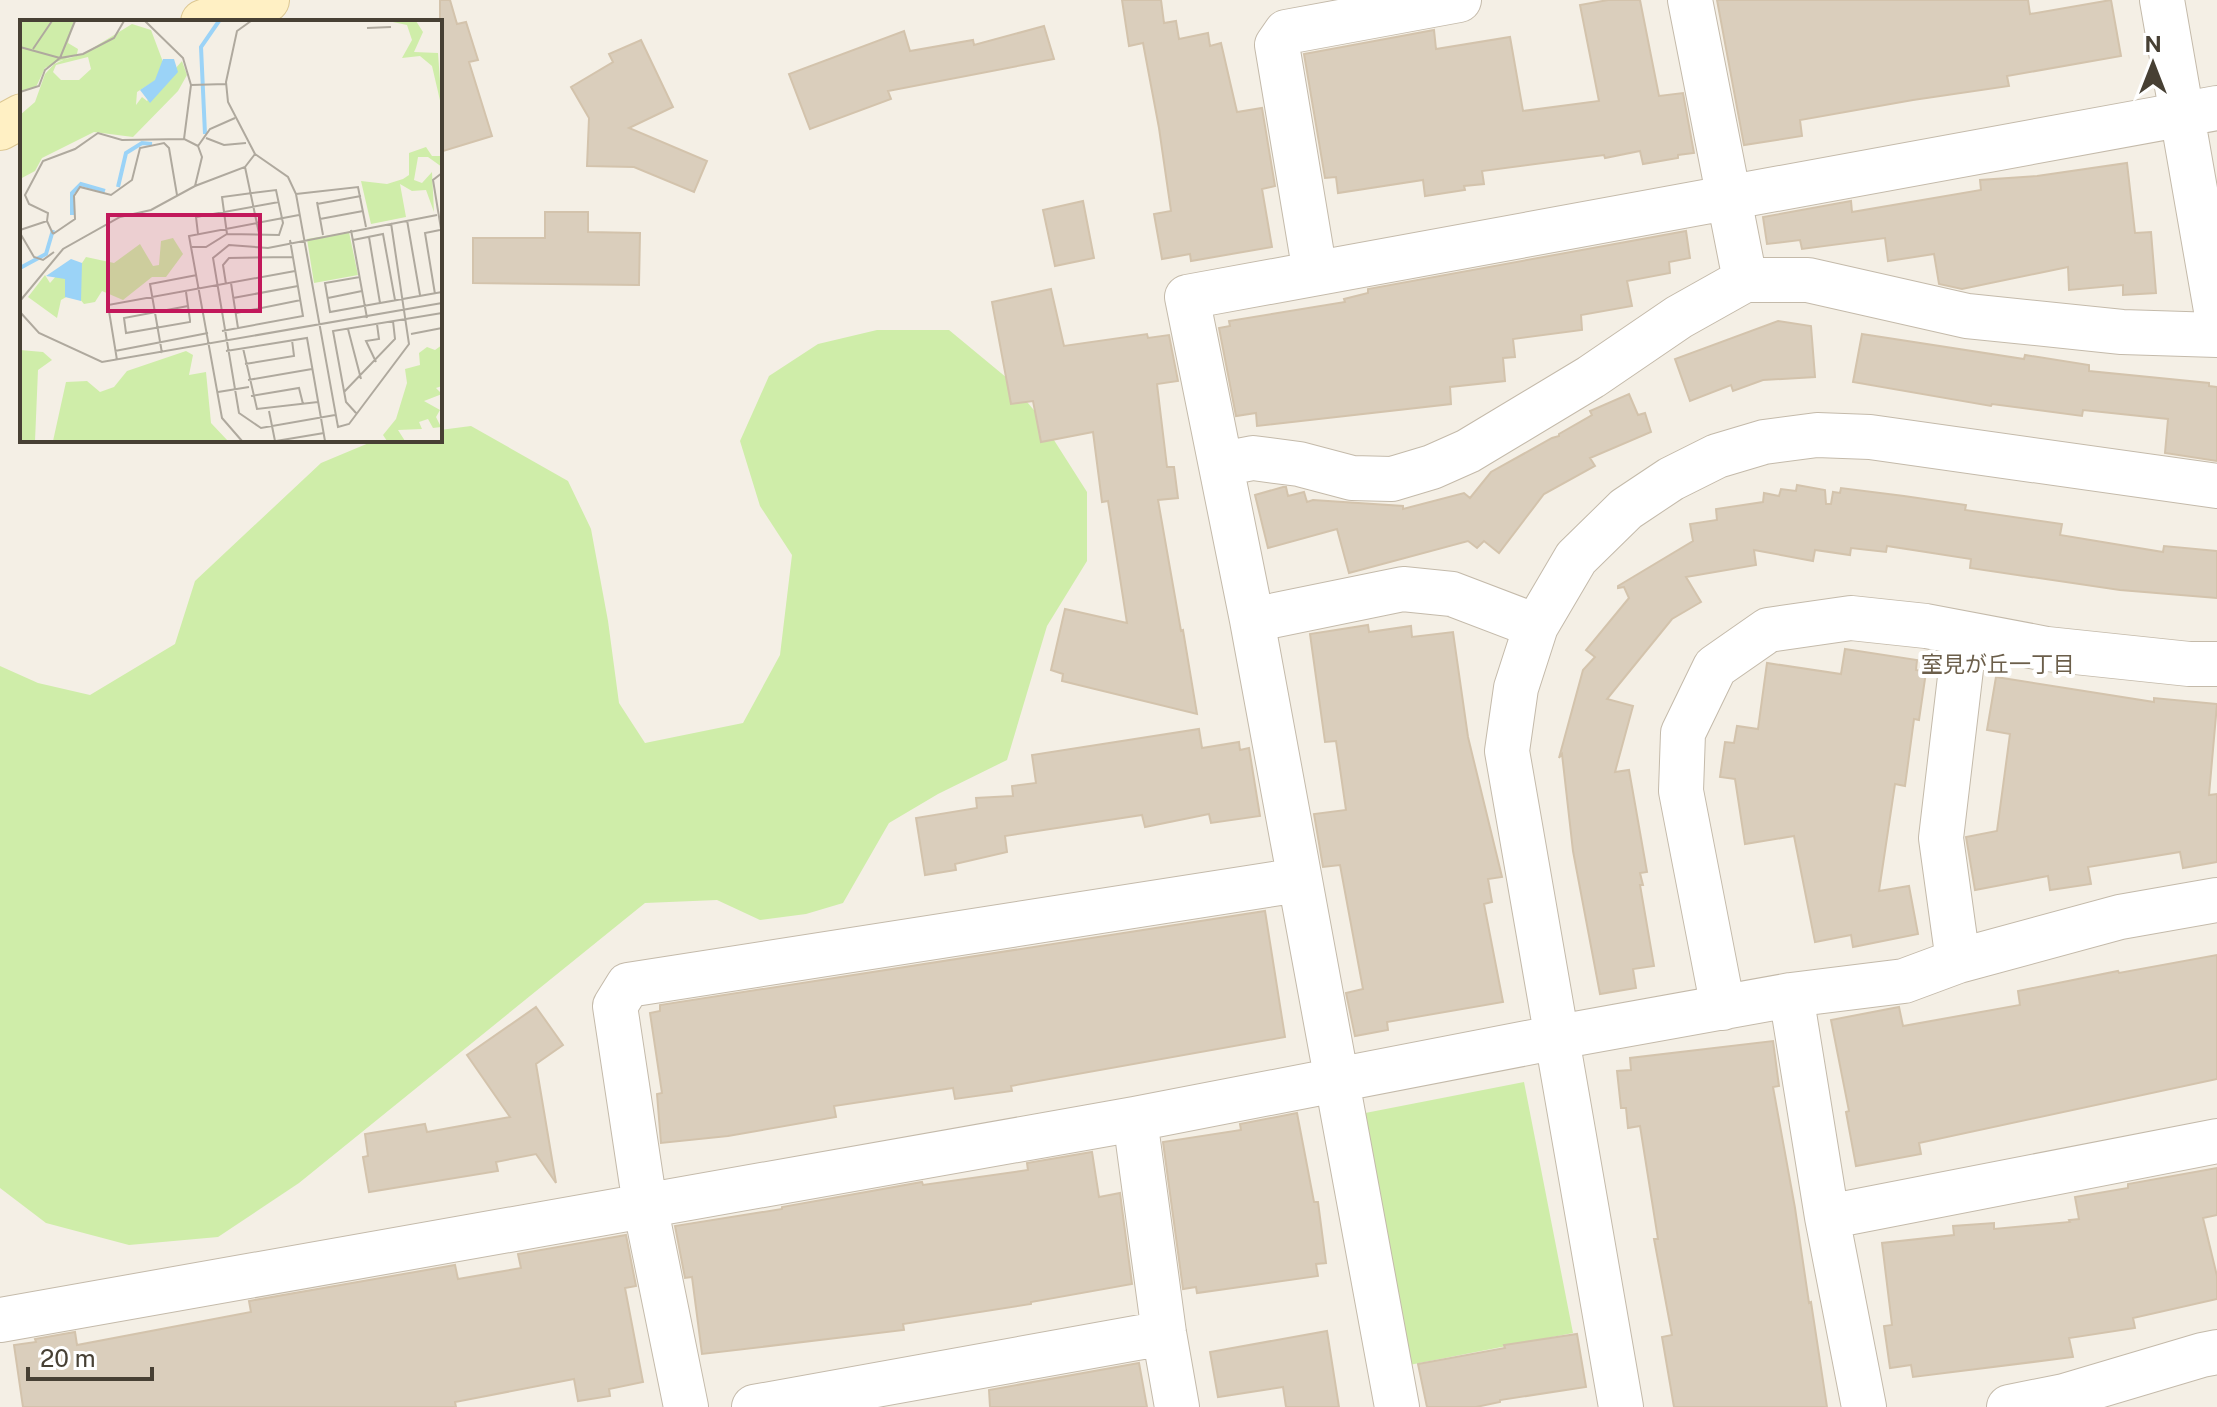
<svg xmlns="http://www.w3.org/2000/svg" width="2217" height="1407" viewBox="0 0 2217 1407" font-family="'Public Sans','Noto Sans JP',sans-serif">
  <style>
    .green { fill: #cfeda9 }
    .building { fill: #dacebc; stroke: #d3c3ac; stroke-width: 2 }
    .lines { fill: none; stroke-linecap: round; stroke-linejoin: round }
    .street-casing { stroke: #c4baaa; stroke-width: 46 }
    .secondary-casing { stroke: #dcc792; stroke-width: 46 }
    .street { stroke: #fff; stroke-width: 44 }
    .secondary { stroke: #fff0c4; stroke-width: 44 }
    .labels { text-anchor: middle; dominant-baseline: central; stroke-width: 8; stroke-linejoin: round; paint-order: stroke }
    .neighbourhood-label { font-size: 22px; fill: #6b5e4a; stroke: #fff }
    .inset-river { fill: none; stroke: #9bd3f7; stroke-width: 4 }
    .inset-road { fill: none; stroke: #afa99e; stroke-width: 2 }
    .view { fill: #c2185b; fill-opacity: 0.15; stroke: #c2185b; stroke-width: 4 }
    .inset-edge { fill: none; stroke: #474034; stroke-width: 4 }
  </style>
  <rect width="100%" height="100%" fill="#f4efe5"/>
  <!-- green -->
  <path class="green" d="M 877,330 L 949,330 L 1007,378 L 1038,415 L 1087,492 L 1087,561 L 1047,626 L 1007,760 L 938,794 L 889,823 L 843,903 L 806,914 L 760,920 L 717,900 L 645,903 L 299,1183 L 218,1237 L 129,1245 L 46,1223 L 0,1188 L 0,666 L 38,683 L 90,695 L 175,644 L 195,581 L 321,463 L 376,440 L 440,440 L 440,430 L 471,426 L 568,481 L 591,529 L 608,621 L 619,703 L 645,743 L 743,723 L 780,655 L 792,555 L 760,506 L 740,441 L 769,376 L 818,344 Z
    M 1524,1082 L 1573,1333 L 1404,1366 L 1355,1115 Z"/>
  <!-- building -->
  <path class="building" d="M 440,0 L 450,0 L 457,24 L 466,22 L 478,60 L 469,62 L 492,136 L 440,152 Z
    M 1122,0 L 1161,0 L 1164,23 L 1176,21 L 1179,39 L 1208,33 L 1210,46 L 1221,43 L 1237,112 L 1262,108 L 1275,186 L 1262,189 L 1272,247 L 1191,261 L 1190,254 L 1162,259 L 1154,214 L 1171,211 L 1159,128 L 1143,43 L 1129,46 Z
    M 1608,0 L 1640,0 L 1659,96 L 1683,93 L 1694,153 L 1678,155 L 1678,158 L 1643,164 L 1640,151 L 1605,158 L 1604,155 L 1482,171 L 1484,184 L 1464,186 L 1465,190 L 1425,196 L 1423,180 L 1338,193 L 1336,177 L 1325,178 L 1304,54 L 1434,30 L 1436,49 L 1510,37 L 1523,111 L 1599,101 L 1580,5 Z
    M 1717,0 L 2028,0 L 2030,14 L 2111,0 L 2121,56 L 2007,76 L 2009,86 L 1913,100 L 1800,120 L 1802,136 L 1744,145 Z
    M 1044,26 L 1054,59 L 888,91 L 891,99 L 810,129 L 789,74 L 904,31 L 910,51 L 973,40 L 974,45 Z
    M 641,40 L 673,107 L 629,128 L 707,161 L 694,192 L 634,167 L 587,166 L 589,118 L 571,87 L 613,62 L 609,54 Z
    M 2127,163 L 2135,233 L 2151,232 L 2156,293 L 2123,295 L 2123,285 L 2069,290 L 2068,267 L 1962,289 L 1939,284 L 1934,254 L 1888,261 L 1885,238 L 1802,249 L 1800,240 L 1767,244 L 1763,217 L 1851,201 L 1852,212 L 1981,190 L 1980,180 L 2037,176 Z
    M 1083,201 L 1094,258 L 1055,266 L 1043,210 Z
    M 545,212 L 588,212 L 588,232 L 640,233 L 639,285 L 473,283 L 473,238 L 545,238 Z
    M 1686,231 L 1690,258 L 1669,262 L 1670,273 L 1627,281 L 1632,306 L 1581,315 L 1582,330 L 1513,339 L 1515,357 L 1503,358 L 1505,381 L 1450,387 L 1451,404 L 1257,426 L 1256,413 L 1236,416 L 1219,328 L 1230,326 L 1229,321 L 1345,302 L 1344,299 L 1368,293 L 1368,289 Z
    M 1051,289 L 1064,346 L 1147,334 L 1148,338 L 1169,335 L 1178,381 L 1157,384 L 1167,467 L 1174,467 L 1178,498 L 1158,500 L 1181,631 L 1183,630 L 1197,714 L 1062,681 L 1063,674 L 1051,670 L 1065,609 L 1127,623 L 1108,501 L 1102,502 L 1093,432 L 1041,442 L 1033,401 L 1011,404 L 992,302 Z
    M 1778,321 L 1811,326 L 1815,377 L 1763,380 L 1733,391 L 1731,385 L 1690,401 L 1675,359 Z
    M 1862,334 L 2024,359 L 2025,355 L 2089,365 L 2089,371 L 2209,383 L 2209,386 L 2217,387 L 2217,461 L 2165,453 L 2168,419 L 2083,410 L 2082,416 L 1992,404 L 1991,406 L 1853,382 Z
    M 1629,394 L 1638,415 L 1645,413 L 1651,432 L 1590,458 L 1595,466 L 1544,494 L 1499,553 L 1484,541 L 1477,548 L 1468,541 L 1349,573 L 1337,529 L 1268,548 L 1255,495 L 1283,487 L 1286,487 L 1288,496 L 1304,492 L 1307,502 L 1313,500 L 1403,506 L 1403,509 L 1464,493 L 1470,498 L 1491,472 L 1552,438 L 1559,436 L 1559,434 L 1592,415 L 1590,411 Z
    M 1797,485 L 1825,490 L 1826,504 L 1831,504 L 1833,492 L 1840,493 L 1841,488 L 1904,496 L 1966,505 L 1965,510 L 2062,524 L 2060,535 L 2163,552 L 2164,546 L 2217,551 L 2217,598 L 2120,590 L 1970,568 L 1971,559 L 1887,546 L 1886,552 L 1851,548 L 1850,555 L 1815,550 L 1813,561 L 1754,550 L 1756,565 L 1686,577 L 1701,602 L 1672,619 L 1607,699 L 1633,706 L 1615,772 L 1629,770 L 1647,872 L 1640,873 L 1643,885 L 1640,885 L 1654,966 L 1633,969 L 1636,988 L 1600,994 L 1573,851 L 1562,754 L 1559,758 L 1583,670 L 1595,657 L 1586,650 L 1629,598 L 1624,587 L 1618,588 L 1618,586 L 1693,541 L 1690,524 L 1717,520 L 1716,509 L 1763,502 L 1764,493 L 1779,496 L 1781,489 L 1796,491 Z
    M 1368,625 L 1369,632 L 1411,626 L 1412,637 L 1453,632 L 1468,737 L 1502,877 L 1488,879 L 1492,902 L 1484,904 L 1503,1002 L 1387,1022 L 1388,1030 L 1355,1036 L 1346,993 L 1363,989 L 1340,865 L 1323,867 L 1314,814 L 1346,810 L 1336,741 L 1325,742 L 1310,634 Z
    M 1845,649 L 1917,660 L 1916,670 L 1926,672 L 1919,720 L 1914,719 L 1905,786 L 1895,784 L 1879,891 L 1909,886 L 1918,934 L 1853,947 L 1851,935 L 1815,942 L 1794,836 L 1745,844 L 1735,779 L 1720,777 L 1725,742 L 1734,743 L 1737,726 L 1758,729 L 1767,663 L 1841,674 Z
    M 1996,677 L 2154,702 L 2154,698 L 2217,704 L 2209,795 L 2217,794 L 2217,862 L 2183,868 L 2180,852 L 2088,867 L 2091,884 L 2050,890 L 2048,876 L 1975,890 L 1966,837 L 1997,831 L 2010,734 L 1987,730 Z
    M 1199,729 L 1202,748 L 1239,742 L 1240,750 L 1249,748 L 1260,816 L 1211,823 L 1209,814 L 1145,827 L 1142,815 L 1005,836 L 1007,852 L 955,864 L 956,870 L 925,875 L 916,818 L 977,808 L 976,798 L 1013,796 L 1012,786 L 1036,783 L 1032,755 Z
    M 1265,911 L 1285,1037 L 1011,1086 L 1012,1091 L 955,1099 L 953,1088 L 834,1106 L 836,1117 L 728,1136 L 661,1143 L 657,1094 L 662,1093 L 650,1013 L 660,1011 L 660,1005 Z
    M 2217,955 L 2217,1079 L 1919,1143 L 1921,1154 L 1856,1166 L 1846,1112 L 1849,1111 L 1831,1020 L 1899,1007 L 1903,1026 L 2020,1005 L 2018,991 L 2118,971 L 2119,973 Z
    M 536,1007 L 563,1045 L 536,1064 L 556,1183 L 536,1154 L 496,1162 L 498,1171 L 369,1192 L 363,1157 L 368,1156 L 365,1134 L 425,1124 L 427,1132 L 510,1117 L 467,1055 Z
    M 1773,1041 L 1779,1086 L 1773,1087 L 1795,1208 L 1809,1303 L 1811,1302 L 1827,1407 L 1674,1407 L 1662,1337 L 1672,1335 L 1654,1239 L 1658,1239 L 1640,1126 L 1628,1128 L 1626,1108 L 1621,1108 L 1617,1071 L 1631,1070 L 1630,1058 Z
    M 1297,1113 L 1314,1202 L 1318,1202 L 1326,1263 L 1316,1264 L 1318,1276 L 1197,1293 L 1196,1287 L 1183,1289 L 1163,1142 L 1241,1130 L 1240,1124 Z
    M 1092,1152 L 1099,1197 L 1120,1193 L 1132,1284 L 1031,1302 L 1031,1304 L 903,1324 L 904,1330 L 702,1354 L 692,1277 L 685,1278 L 675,1226 L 782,1209 L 782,1207 L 922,1182 L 923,1185 L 1028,1170 L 1027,1163 Z
    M 2217,1168 L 2217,1215 L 2203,1218 L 2217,1276 L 2217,1299 L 2133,1318 L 2135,1328 L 2069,1338 L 2073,1357 L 1913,1377 L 1911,1365 L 1890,1368 L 1884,1326 L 1892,1325 L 1882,1243 L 1954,1235 L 1953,1226 L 1994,1223 L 1994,1229 L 2070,1222 L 2069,1220 L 2079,1219 L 2075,1197 L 2128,1188 L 2128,1184 Z
    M 626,1235 L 636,1286 L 625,1288 L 643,1382 L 609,1389 L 610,1396 L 578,1401 L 574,1379 L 455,1402 L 456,1407 L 23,1407 L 14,1345 L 36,1342 L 35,1339 L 75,1332 L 77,1345 L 251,1312 L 249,1301 L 455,1265 L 458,1279 L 521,1268 L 518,1254 Z
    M 1327,1331 L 1339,1407 L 1286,1407 L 1283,1387 L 1218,1397 L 1210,1352 Z
    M 1577,1334 L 1586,1387 L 1500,1400 L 1500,1402 L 1476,1407 L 1427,1407 L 1418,1364 L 1505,1348 L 1504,1345 Z
    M 1139,1363 L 1147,1407 L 990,1407 L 989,1390 Z"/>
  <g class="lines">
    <defs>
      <path id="street" d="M 1690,0 L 1745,280
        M 2162,0 L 2217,316
        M 1315,273 L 1277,45 L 1286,32 L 1459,0
        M 1222,464 L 1253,458 L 1299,464 L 1352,478 L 1392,479 L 1432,467 L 1468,451 L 1591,377 L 1679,317 L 1745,280 L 1808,280 L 1967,316 L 2122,332 L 2217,335
        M 1252,620 L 1403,589 L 1452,594 L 1536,626
        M 1958,961 L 1941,838 L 1965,635
        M 1791,995 L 1827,1217 L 1864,1407
        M 1723,1008 L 1681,791 L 1683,733 L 1715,667 L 1768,630 L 1851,618 L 1926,626 L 2047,649 L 2189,664 L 2217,664
        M 1135,1119 L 1164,1333 L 1177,1407
        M 1827,1217 L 2217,1141
        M 0,1320 L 1135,1119 L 1558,1037 L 1791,995 L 1904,981 L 1958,961 L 2120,917 L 2217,900
        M 686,1407 L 645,1205 L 615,1006 L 628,985 L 1299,880
        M 754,1407 L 1164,1333
        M 1397,1407 L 1252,620 L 1187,297 L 2217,108
        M 1621,1407 L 1507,751 L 1516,688 L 1536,626 L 1576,558 L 1626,509 L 1671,479 L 1717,456 L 1764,442 L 1817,435 L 1870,437 L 2217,486
        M 2009,1407 L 2064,1396 L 2202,1355 L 2217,1352"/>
      <path id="secondary" d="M 203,22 L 267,0
        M 0,128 L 22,116"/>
    </defs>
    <!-- street casing -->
    <use href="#street" class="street-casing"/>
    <!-- secondary casing -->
    <use href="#secondary" class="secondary-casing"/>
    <!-- street -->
    <use href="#street" class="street"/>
    <!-- secondary -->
    <use href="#secondary" class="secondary"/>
  </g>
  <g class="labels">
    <!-- neighbourhood labels -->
    <g class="neighbourhood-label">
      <text x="1998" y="664">室見が丘一丁目</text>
    </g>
  </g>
  <!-- overview -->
  <g transform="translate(20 20)">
    <rect width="422" height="422" fill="#f4efe5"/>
    <path d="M 0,1 L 54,1 L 48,23 L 58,29 L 57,34 L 25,48 L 16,67 L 0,72 ZM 368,1 L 396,1 L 403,12 L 394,32 L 418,33 L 422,89 L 412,46 L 400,36 L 382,38 L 392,20 L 387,5 ZM 112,4 L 131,10 L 143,42 L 136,60 L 117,72 L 116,85 L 122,77 L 127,81 L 162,41 L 167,55 L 158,71 L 113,117 L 74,112 L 22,138 L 15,151 L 0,159 L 0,95 L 15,82 L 25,54 L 36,42 L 63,34 ZM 68,37 L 71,49 L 59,60 L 41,60 L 33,52 L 36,45 ZM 406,127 L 412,136 L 422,136 L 422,147 L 408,137 L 398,137 L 394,160 L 402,163 L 412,152 L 414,192 L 406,170 L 392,171 L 380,164 L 386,197 L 351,204 L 341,161 L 367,164 L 383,159 L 389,155 L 389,133 ZM 329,212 L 338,255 L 294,263 L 287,219 ZM 153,218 L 163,234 L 146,257 L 132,257 L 103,280 L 82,271 L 75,282 L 64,284 L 58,277 L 60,246 L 66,237 L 94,243 L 120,224 L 133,246 L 139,245 L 141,221 ZM 25,255 L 30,263 L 37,255 L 47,256 L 48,276 L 41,280 L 37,298 L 8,277 ZM 422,325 L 422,366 L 416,368 L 422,374 L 404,381 L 420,390 L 416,397 L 421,407 L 413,408 L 408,399 L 399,402 L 402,409 L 378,410 L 385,421 L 367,421 L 363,415 L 376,399 L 387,363 L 385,349 L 400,345 L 399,333 L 407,327 L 415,330 ZM 0,330 L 23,332 L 32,340 L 18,350 L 15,421 L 33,421 L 46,362 L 67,361 L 80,372 L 94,367 L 107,351 L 166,331 L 173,335 L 169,355 L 186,352 L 191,403 L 208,421 L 0,421 Z" fill="#cfeda9" fill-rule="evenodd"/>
    <path d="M 143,39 L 154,39 L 158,52 L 130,83 L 120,70 L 135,60 ZM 51,239 L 62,243 L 61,281 L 45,277 L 45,259 L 26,256 Z" fill="#9bd3f7"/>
    <path class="inset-river" d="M 185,114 L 181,27 L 199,1M 98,167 L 106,133 L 122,123 L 132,124M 52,195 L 52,173 L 61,164 L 85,171M 0,248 L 26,234 L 33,210"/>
    <path class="inset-road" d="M 125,1 L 163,38 L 171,65 L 164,119 L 178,126M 347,8 L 371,7M 0,27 L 40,38 L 55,1M 13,29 L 32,1M 171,65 L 206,64M 0,72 L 19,66 L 25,50 L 40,38 L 63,34 L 94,18 L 104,1M 186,118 L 204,125 L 226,123M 178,126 L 190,109 L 215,98M 235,134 L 268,157 L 276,174 L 318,407 L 329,404 L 389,324 L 371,203M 225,147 L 240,218M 422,153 L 413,160 L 422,215M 175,166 L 182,137 L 178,126M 276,174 L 338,167 L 346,207M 297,182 L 303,215M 297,184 L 341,176M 300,199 L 343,191M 387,200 L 400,275M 27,201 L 28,193 L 9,184 L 5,175 L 23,141 L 55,129 L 78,113 L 102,120 L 164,119M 0,210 L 27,201 L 33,214M 331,210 L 347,298M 0,213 L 14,237 L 23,240 L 34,232M 33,214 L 55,199 L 54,176 L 60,167 L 91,175 L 112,160 L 120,128 L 144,123 L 149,128 L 157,175M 178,214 L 176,197 L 259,182M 349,217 L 360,283 L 422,272M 333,220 L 363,214 L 375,280M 172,227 L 186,227 L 207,214 L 259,215 L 263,203 L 256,170 L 202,177 L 207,214M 340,257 L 305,263 L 310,292 L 360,283M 211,263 L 218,308M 206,264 L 203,245 L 209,238 L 273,237M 166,272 L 170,300 L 170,302 L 106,313 L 104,298 L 168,286M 415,274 L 405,213 L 420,210M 213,278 L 278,266M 308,278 L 342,271M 0,281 L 43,229 L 100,197 L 131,190 L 175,166 L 225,147 L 235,134 L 208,82 L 206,62 L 217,11 L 231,1M 0,292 L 19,313 L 82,342 L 422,283M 216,293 L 281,280M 328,309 L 341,359M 202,311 L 283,296 L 270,220M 391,314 L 422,308M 223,328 L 237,389 L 298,382M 95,331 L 188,313M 206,331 L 287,318 L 305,421M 142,333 L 130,264 L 177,255M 97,340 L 88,285 L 275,251M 356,342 L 346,321 L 359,319 L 357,304M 225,344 L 274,336 L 272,320M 228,360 L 292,349M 198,372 L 229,367M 324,372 L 375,319 L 373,301M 231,376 L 279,368 L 283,384M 249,391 L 255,421M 336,393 L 326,382 L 313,311 L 422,293M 315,395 L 241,408 L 219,393 L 193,238 L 209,225 L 248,228 L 417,195M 222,421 L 202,398 L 169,216 L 279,195M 256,421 L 304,413"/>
    <path class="view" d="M 88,195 L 240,195 L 240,291 L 88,291 Z"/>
    <rect width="422" height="422" class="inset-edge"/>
  </g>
  <!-- north arrow -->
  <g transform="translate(2153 64)" stroke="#ffffff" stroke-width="6" paint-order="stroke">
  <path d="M0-6L14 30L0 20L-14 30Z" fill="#474034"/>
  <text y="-12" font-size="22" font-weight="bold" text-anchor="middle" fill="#474034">N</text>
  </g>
  <!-- scale -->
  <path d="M28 1367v12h124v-12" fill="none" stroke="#474034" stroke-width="4"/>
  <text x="40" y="1367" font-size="24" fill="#474034" stroke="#ffffff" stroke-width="6" paint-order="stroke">20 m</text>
</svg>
